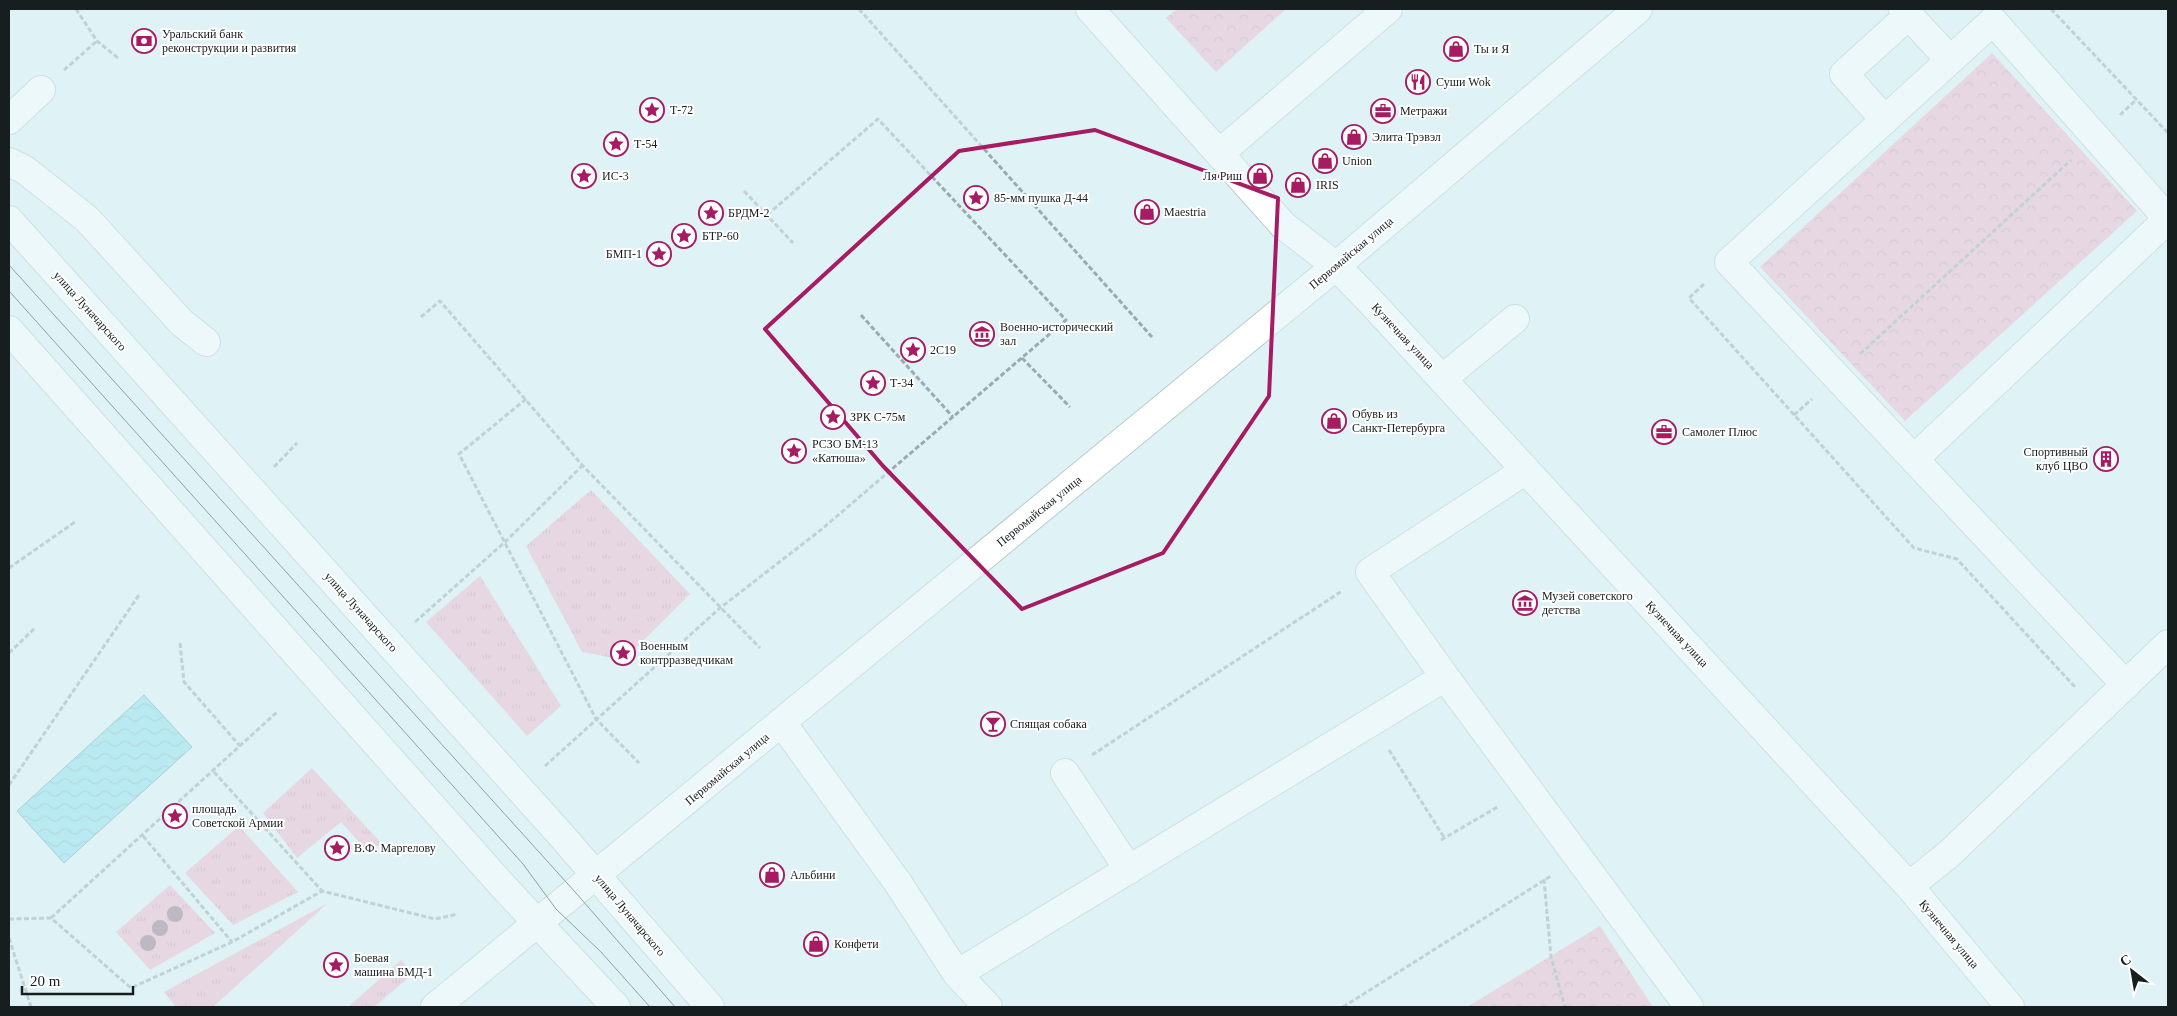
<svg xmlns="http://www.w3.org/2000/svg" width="2177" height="1016" viewBox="0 0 2177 1016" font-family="Georgia,serif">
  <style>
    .grass { fill: url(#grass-tufts) }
    .forest { fill: url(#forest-crowns) }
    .water { fill: url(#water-waves); stroke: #6ba5ad }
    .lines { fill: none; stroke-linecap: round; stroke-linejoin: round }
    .minor-casing { stroke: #b8cbce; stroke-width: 30 }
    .major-casing { stroke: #b8cbce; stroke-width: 30 }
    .path { stroke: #9cabae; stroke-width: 3; stroke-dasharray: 5 2.5; stroke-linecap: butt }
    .minor { stroke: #fff; stroke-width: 28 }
    .major { stroke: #fff; stroke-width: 28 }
    .tram { stroke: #333b3d; stroke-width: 1 }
    .tree { fill: #927389 }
    .marked { fill: none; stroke: #a61b62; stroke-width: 4; stroke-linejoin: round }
    .labels { text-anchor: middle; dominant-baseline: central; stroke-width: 4; stroke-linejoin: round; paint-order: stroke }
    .poi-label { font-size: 12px; fill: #171e1f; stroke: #fff; text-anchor: start }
    .street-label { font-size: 12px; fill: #171e1f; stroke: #fff }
  </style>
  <defs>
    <pattern id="grass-tufts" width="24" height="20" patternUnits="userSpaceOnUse" patternTransform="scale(1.25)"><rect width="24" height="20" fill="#f0b7cb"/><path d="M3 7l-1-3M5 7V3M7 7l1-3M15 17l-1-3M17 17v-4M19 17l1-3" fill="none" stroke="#cd9dae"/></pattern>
    <pattern id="forest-crowns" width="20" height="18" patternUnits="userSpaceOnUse" patternTransform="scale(1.25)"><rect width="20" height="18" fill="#f0b7cb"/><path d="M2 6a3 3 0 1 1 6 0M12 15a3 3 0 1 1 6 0" fill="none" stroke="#cd9dae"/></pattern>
    <pattern id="water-waves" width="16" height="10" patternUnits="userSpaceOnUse" patternTransform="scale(1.25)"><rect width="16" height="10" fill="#8fdfea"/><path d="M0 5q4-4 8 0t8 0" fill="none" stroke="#7bbfc8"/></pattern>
  </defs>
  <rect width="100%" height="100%" fill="#dff3f6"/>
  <!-- grass -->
  <path class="grass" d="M 591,490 L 690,594 L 624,660 L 582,652 L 526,546 Z
    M 480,576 L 561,706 L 527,736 L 426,622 Z
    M 312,768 L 382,844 L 366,850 L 341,822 L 297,858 L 263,813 Z
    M 239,826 L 298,892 L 233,925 L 185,873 Z
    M 170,885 L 215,933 L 150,970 L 116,932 Z
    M 328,903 L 213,1007 L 176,1007 L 164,992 Z
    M 401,960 L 413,974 L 374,1007 L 348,1007 Z"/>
  <!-- forest -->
  <path class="forest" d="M 1177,9 L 1286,9 L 1216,72 L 1166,18 Z
    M 1992,53 L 2137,211 L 1905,421 L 1760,267 Z
    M 1600,926 L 1653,1007 L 1467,1007 Z"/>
  <!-- water -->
  <path class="water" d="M 144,695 L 192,747 L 64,863 L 17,811 Z"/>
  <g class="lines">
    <defs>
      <path id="minor" d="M 1090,9 L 1283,225 L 1336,266 L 1371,302 L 1909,886 L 2010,1007
        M 1903,9 L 1950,60
        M 9,120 L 41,90
        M 1885,120 L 1844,74 L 1909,15
        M 1221,152 L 1388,9
        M 9,162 L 25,170 L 87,219 L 182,323 L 206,342
        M 1442,379 L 1515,319
        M 1914,459 L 2168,219
        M 1526,470 L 1370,572 L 1445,677 L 1689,1007
        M 2126,685 L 1729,262 L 1993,21 L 2168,219
        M 782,723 L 898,883 L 957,974 L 988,1007
        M 1065,773 L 1129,870
        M 1909,886 L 1949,854 L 2168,644
        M 957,974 L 1445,677
        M 435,1007 L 1336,266 L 1638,9"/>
      <path id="major" d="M 9,220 L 561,835 L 710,1007
        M 9,330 L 501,884 L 616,1007"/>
    </defs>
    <!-- minor casing -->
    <use href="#minor" class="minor-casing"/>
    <!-- major casing -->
    <use href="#major" class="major-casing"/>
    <!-- path -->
    <path class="path" d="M 76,9 L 97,41 L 118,58
      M 859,9 L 1152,337
      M 2051,9 L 2168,133
      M 64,70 L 97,41
      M 2120,115 L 2136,100
      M 744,191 L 793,243
      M 1704,284 L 1689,298 L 1914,548 L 1957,559 L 2075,687
      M 861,315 L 953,417
      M 421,317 L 440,301 L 583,466 L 760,648
      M 1860,354 L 2071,160
      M 1022,358 L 1070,407
      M 526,399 L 459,454 L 596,719 L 639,763
      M 1794,415 L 1812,399
      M 274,467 L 297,443
      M 9,568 L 75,522
      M 415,622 L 505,542 L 582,466
      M 180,643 L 184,682 L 240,746
      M 9,653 L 36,627
      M 1389,750 L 1445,839
      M 1092,755 L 1342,591
      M 545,766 L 720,608 L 822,529 L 1066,320 L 878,119 L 767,215
      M 214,772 L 322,891
      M 9,785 L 139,595
      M 143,836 L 232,942
      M 1441,840 L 1499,806
      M 1544,879 L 1551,957 L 1565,1007
      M 51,918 L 277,712
      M 9,919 L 51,918 L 131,988 L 232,942 L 322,891 L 435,919 L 458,914
      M 9,938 L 31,1007
      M 1343,1007 L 1551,876"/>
    <!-- minor -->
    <use href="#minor" class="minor"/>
    <!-- major -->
    <use href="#major" class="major"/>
    <!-- tram -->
    <path class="tram" d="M 9,265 L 576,893 L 675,1007
      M 9,291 L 523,864 L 556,909 L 601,952 L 650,1007"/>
  </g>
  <!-- trees -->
  <g class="tree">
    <circle cx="175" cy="914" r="8"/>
    <circle cx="160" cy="928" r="8"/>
    <circle cx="148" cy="943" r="8"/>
  </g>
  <!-- marked area -->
  <path d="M0 0H2177V1016H0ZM 1095,130 L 1278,198 L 1269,396 L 1163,553 L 1022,609 L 883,466 L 765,329 L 959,151 Z" fill="#dff3f6" fill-opacity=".55" fill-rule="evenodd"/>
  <path class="marked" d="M 1095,130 L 1278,198 L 1269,396 L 1163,553 L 1022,609 L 883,466 L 765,329 L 959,151 Z"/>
  <!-- icons -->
  <defs>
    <symbol id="bank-ring" viewBox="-11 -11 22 22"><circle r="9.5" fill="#fff" stroke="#a61b62" stroke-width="1.5"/><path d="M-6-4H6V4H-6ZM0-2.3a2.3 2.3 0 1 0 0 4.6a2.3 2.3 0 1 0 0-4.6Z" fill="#a61b62"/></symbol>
    <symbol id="shop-ring" viewBox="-11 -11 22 22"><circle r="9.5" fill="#fff" stroke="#a61b62" stroke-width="1.5"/><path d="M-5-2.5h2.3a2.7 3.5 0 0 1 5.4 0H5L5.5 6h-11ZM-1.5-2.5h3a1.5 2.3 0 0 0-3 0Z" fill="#a61b62"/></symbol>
    <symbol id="restaurant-ring" viewBox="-11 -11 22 22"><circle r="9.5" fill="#fff" stroke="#a61b62" stroke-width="1.5"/><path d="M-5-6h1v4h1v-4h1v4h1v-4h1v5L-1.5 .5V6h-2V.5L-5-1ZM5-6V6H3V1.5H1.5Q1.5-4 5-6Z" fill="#a61b62"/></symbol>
    <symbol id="sight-ring" viewBox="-11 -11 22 22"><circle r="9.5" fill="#fff" stroke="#a61b62" stroke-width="1.5"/><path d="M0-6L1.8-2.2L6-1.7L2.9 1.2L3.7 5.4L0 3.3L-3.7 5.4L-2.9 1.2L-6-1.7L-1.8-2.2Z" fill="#a61b62"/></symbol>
    <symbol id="office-ring" viewBox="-11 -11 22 22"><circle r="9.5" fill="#fff" stroke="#a61b62" stroke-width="1.5"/><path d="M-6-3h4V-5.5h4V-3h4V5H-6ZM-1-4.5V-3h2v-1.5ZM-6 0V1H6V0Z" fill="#a61b62"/></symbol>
    <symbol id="museum-ring" viewBox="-11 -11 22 22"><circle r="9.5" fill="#fff" stroke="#a61b62" stroke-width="1.5"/><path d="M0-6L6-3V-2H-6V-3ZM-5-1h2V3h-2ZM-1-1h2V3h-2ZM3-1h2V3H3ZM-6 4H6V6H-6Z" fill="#a61b62"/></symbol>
    <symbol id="building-ring" viewBox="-11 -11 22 22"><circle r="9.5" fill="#fff" stroke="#a61b62" stroke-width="1.5"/><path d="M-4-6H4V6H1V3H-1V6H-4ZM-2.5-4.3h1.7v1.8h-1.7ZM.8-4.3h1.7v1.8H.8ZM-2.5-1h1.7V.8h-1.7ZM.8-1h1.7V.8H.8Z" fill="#a61b62"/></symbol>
    <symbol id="bar-ring" viewBox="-11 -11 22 22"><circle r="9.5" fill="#fff" stroke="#a61b62" stroke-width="1.5"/><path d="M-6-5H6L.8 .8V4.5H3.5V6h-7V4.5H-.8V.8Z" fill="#a61b62"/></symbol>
  </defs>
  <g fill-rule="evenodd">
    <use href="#bank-ring" x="130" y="27" width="28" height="28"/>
    <use href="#shop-ring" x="1442" y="35" width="28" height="28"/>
    <use href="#restaurant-ring" x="1404" y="68" width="28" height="28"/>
    <use href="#sight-ring" x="638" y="96" width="28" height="28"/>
    <use href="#office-ring" x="1369" y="97" width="28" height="28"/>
    <use href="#shop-ring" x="1340" y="123" width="28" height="28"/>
    <use href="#sight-ring" x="602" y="130" width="28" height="28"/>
    <use href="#shop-ring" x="1311" y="147" width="28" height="28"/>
    <use href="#sight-ring" x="570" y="162" width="28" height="28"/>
    <use href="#shop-ring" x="1246" y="162" width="28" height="28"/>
    <use href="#shop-ring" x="1284" y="171" width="28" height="28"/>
    <use href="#sight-ring" x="962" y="184" width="28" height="28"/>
    <use href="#shop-ring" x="1133" y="198" width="28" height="28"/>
    <use href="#sight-ring" x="697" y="199" width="28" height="28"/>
    <use href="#sight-ring" x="670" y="222" width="28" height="28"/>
    <use href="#sight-ring" x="645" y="240" width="28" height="28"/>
    <use href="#museum-ring" x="968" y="320" width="28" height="28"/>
    <use href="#sight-ring" x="899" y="336" width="28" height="28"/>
    <use href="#sight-ring" x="859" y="369" width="28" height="28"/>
    <use href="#sight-ring" x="819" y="403" width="28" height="28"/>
    <use href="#shop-ring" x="1320" y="407" width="28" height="28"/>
    <use href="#office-ring" x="1650" y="418" width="28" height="28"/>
    <use href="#sight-ring" x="780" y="437" width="28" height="28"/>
    <use href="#building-ring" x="2092" y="445" width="28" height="28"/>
    <use href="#museum-ring" x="1511" y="589" width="28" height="28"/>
    <use href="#sight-ring" x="609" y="639" width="28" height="28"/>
    <use href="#bar-ring" x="979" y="710" width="28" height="28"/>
    <use href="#sight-ring" x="161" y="802" width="28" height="28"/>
    <use href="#sight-ring" x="323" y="834" width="28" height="28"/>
    <use href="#shop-ring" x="758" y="861" width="28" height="28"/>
    <use href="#shop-ring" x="802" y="930" width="28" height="28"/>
    <use href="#sight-ring" x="322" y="951" width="28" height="28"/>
  </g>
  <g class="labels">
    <!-- poi labels -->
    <g class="poi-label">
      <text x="162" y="34">Уральский банк<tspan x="162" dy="14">реконструкции и развития</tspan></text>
      <text x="1474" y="49">Ты и Я</text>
      <text x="1436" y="82">Суши Wok</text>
      <text x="670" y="110">Т-72</text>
      <text x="1400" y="111">Метражи</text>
      <text x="1372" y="137">Элита Трэвэл</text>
      <text x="634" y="144">Т-54</text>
      <text x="1342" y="161">Union</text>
      <text x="602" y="176">ИС-3</text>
      <text x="1242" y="176" text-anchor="end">Ля Риш</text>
      <text x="1316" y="185">IRIS</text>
      <text x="994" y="198">85-мм пушка Д-44</text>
      <text x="1164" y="212">Maestria</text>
      <text x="728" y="213">БРДМ-2</text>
      <text x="702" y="236">БТР-60</text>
      <text x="642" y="254" text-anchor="end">БМП-1</text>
      <text x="1000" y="327">Военно-исторический<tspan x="1000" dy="14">зал</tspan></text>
      <text x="930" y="350">2С19</text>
      <text x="890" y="383">Т-34</text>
      <text x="1352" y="414">Обувь из<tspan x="1352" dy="14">Санкт-Петербурга</tspan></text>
      <text x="850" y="417">ЗРК С-75м</text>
      <text x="1682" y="432">Самолет Плюс</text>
      <text x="812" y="444">РСЗО БМ-13<tspan x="812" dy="14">«Катюша»</tspan></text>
      <text x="2088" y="452" text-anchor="end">Спортивный<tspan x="2088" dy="14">клуб ЦВО</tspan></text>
      <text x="1542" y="596">Музей советского<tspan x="1542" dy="14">детства</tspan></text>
      <text x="640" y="646">Военным<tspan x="640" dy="14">контрразведчикам</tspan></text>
      <text x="1010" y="724">Спящая собака</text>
      <text x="192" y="809">площадь<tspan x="192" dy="14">Советской Армии</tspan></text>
      <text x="354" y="848">В.Ф. Маргелову</text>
      <text x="790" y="875">Альбини</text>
      <text x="834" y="944">Конфети</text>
      <text x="354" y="958">Боевая<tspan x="354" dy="14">машина БМД-1</tspan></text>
    </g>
    <!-- street labels -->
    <g class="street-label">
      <text transform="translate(1351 253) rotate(-40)">Первомайская улица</text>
      <text transform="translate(90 311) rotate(48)">улица Луначарского</text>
      <text transform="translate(1403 336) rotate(47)">Кузнечная улица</text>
      <text transform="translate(1039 511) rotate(-39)">Первомайская улица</text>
      <text transform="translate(361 612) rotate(48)">улица Луначарского</text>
      <text transform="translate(1677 634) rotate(47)">Кузнечная улица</text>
      <text transform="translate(727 769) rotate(-40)">Первомайская улица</text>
      <text transform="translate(630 915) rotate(50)">улица Луначарского</text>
      <text transform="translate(1949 934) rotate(50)">Кузнечная улица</text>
    </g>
  </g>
  <!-- border -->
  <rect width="2177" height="1016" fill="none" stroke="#171e1f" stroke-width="20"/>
  <!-- north arrow -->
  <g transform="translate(2132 971) rotate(329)" stroke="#ffffff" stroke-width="4" paint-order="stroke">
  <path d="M0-4L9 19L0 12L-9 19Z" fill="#171e1f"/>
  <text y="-8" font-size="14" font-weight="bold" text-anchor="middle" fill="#171e1f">С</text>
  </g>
  <!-- scale -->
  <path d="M22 986v8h111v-8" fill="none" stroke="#171e1f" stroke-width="2.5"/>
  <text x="30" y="986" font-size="15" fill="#171e1f" stroke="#ffffff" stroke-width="4" paint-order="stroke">20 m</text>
</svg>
